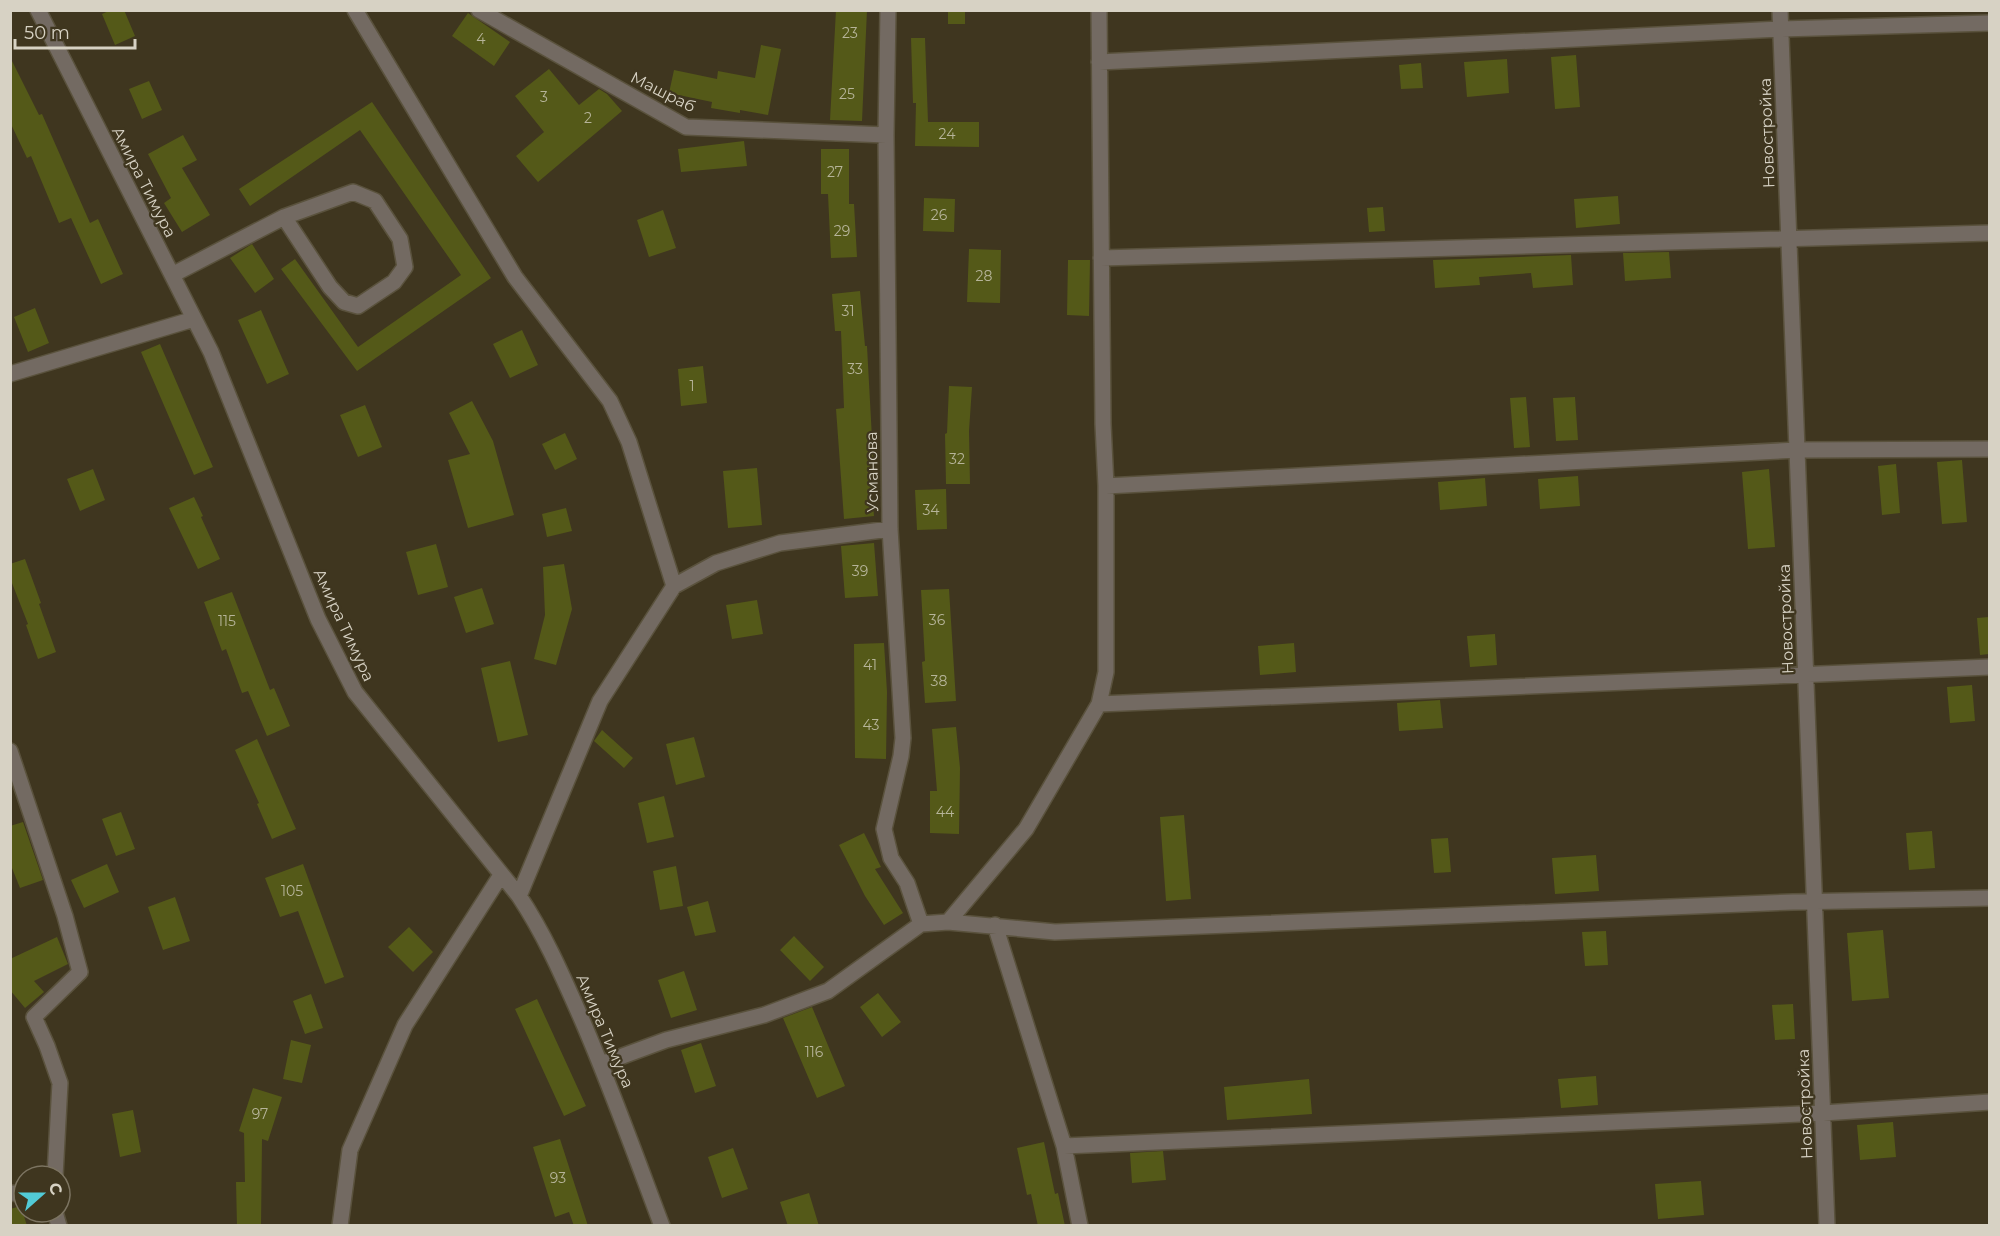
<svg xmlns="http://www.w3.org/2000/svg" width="2000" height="1236" viewBox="0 0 2000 1236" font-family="Montserrat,sans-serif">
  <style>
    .building { fill: #545918 }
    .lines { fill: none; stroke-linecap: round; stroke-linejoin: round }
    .minor-casing { stroke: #5a523d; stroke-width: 18 }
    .minor { stroke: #736a62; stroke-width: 15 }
    .labels { text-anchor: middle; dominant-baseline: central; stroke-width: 4.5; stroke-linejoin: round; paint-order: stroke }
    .number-label { font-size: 14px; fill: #b6b499 }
    .street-label { font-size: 16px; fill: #d7d2c4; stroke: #3f361f }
  </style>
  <rect width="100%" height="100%" fill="#3f361f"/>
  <!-- building -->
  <path class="building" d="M 111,10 L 124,10 L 135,36 L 115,45 L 102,14 Z
    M 836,10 L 867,10 L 862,121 L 830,120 Z
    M 948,10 L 965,10 L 965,24 L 948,24 Z
    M 468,13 L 510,42 L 494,66 L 452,36 Z
    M 911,38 L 925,38 L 928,122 L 979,122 L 979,147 L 915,146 L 916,103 L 913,103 Z
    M 761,45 L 781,49 L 768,115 L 740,110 L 740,113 L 711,108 L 712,102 L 669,93 L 674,70 L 717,79 L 718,71 L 755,78 Z
    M 1576,55 L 1580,107 L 1555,109 L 1551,57 Z
    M 10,57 L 39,115 L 42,114 L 90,223 L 98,219 L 123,274 L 101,284 L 71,218 L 59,223 L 31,156 L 27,158 L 10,122 Z
    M 1507,59 L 1509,93 L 1467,97 L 1464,62 Z
    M 1421,63 L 1423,88 L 1401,89 L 1399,65 Z
    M 549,69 L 579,105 L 599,89 L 607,94 L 622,111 L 538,182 L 516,156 L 544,132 L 515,96 Z
    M 149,81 L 162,110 L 142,119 L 129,89 Z
    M 372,102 L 491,278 L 357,371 L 281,269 L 295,259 L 358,347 L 461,275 L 360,130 L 250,206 L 239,189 Z
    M 183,135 L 197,160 L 182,168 L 210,215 L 182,232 L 164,203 L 171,198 L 148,154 Z
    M 744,141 L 747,166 L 681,172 L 678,149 Z
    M 821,149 L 849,149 L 849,204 L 854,204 L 857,257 L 831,258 L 828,194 L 821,194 Z
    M 1618,196 L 1620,224 L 1576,228 L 1574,199 Z
    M 924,198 L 955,199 L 954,232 L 923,231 Z
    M 1383,207 L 1385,231 L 1369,232 L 1367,208 Z
    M 663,210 L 676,248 L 649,257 L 637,220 Z
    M 252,244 L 274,279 L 255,293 L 230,258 Z
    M 969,249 L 1001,250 L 1000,303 L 967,302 Z
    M 1669,252 L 1671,278 L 1625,281 L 1623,253 Z
    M 1571,255 L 1573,285 L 1533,288 L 1531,273 L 1479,277 L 1480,285 L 1435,288 L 1433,260 Z
    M 1068,260 L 1090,260 L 1089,316 L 1067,315 Z
    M 860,291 L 865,346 L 867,346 L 873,457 L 869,457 L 874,516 L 844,519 L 836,409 L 844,408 L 841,331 L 835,331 L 832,294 Z
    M 35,308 L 49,343 L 28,352 L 14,317 Z
    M 261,310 L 289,374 L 267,384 L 238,320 Z
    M 522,330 L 538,365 L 510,378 L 493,344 Z
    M 160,344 L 213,467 L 194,475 L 141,352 Z
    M 703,366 L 707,403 L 681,406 L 678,369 Z
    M 949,386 L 972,387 L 969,431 L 970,484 L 946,484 L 945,434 L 947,433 Z
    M 1526,397 L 1530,447 L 1514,448 L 1510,398 Z
    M 1575,397 L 1578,440 L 1556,441 L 1553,398 Z
    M 472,401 L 493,441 L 514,515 L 468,528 L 448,460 L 470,454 L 449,413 Z
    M 365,405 L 382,447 L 358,457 L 340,415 Z
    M 565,433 L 577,459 L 555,470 L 542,444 Z
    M 1962,460 L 1967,522 L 1942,524 L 1937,462 Z
    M 1896,464 L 1900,513 L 1882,515 L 1878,466 Z
    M 757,468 L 762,525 L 728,528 L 723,471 Z
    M 93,469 L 105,500 L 80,511 L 67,479 Z
    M 1769,469 L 1775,547 L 1748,549 L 1742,472 Z
    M 1578,476 L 1580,506 L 1540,509 L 1538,479 Z
    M 1485,478 L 1487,506 L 1440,510 L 1438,482 Z
    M 946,489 L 947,529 L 917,530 L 915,490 Z
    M 194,497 L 203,516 L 201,517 L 220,559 L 198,569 L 169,508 Z
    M 566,508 L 572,531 L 547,537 L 542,514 Z
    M 874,543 L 878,596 L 845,598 L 841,546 Z
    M 436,544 L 448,587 L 418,595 L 406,552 Z
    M 25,559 L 41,603 L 39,604 L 56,652 L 38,659 L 26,625 L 28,624 L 10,578 L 10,564 Z
    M 564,564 L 572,609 L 556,665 L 534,659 L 545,615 L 543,567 Z
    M 482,588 L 494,624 L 466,633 L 454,597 Z
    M 949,589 L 956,701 L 925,703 L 922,662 L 925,661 L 921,590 Z
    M 232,592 L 270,690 L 274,688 L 290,726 L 267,736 L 248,691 L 242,693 L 226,649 L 222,651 L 204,602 Z
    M 757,600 L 763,634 L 732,639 L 726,605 Z
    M 1989,617 L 1989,654 L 1980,655 L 1977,618 Z
    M 1495,634 L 1497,665 L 1470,667 L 1467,636 Z
    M 884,643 L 887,692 L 886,759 L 855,758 L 854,644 Z
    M 1294,643 L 1296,672 L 1260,675 L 1258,646 Z
    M 510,661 L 528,735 L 498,742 L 481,668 Z
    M 1972,685 L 1975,721 L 1950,723 L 1947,687 Z
    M 1440,700 L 1443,728 L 1399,731 L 1397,703 Z
    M 956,727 L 960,768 L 959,834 L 930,833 L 930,791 L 937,791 L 932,729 Z
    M 602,730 L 633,758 L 624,768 L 594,741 Z
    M 694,737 L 705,777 L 676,785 L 666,744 Z
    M 257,739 L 296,829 L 272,839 L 257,804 L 259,803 L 235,750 Z
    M 664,796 L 674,837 L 647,843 L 638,803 Z
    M 121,812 L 135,849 L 116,856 L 102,819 Z
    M 1184,815 L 1191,899 L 1166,901 L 1160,817 Z
    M 23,822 L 43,880 L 20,888 L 10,863 L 10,826 Z
    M 1932,831 L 1935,868 L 1909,870 L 1906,833 Z
    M 864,833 L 881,867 L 875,869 L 903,913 L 884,925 L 865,896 L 839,845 Z
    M 1448,838 L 1451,872 L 1434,873 L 1431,839 Z
    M 1596,855 L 1599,891 L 1555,894 L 1552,858 Z
    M 107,864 L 119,892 L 84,908 L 71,880 Z
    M 303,864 L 344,977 L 325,984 L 298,911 L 280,917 L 265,878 Z
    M 676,866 L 683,906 L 660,910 L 653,871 Z
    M 175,897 L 190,941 L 163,950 L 148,907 Z
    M 708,901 L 716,932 L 695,936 L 687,907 Z
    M 409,927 L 433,952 L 413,972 L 388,947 Z
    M 1883,930 L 1889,998 L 1852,1001 L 1847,933 Z
    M 1606,931 L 1608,965 L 1585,966 L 1582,932 Z
    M 794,936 L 824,967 L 810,981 L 780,950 Z
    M 57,937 L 68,964 L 34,981 L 44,992 L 25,1008 L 10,990 L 10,959 Z
    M 684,971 L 697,1010 L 671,1018 L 658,980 Z
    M 878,993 L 901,1022 L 882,1037 L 860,1007 Z
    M 311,994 L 323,1028 L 305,1034 L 293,1001 Z
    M 537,999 L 586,1106 L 564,1116 L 515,1009 Z
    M 1793,1004 L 1795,1039 L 1775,1040 L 1772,1005 Z
    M 812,1007 L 845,1086 L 817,1098 L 783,1018 Z
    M 291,1040 L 311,1045 L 302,1083 L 283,1079 Z
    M 701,1043 L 716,1086 L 695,1093 L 681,1050 Z
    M 1596,1076 L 1598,1105 L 1561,1108 L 1558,1079 Z
    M 1309,1079 L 1312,1114 L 1227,1120 L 1224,1087 Z
    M 253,1088 L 282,1097 L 268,1141 L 262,1139 L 261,1226 L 237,1226 L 236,1182 L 245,1182 L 244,1133 L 239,1131 Z
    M 133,1110 L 141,1152 L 120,1157 L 112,1114 Z
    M 1893,1122 L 1896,1157 L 1860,1160 L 1857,1125 Z
    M 560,1139 L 588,1226 L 574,1226 L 569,1212 L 555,1217 L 533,1147 Z
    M 1044,1142 L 1055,1194 L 1058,1193 L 1065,1226 L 1038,1226 L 1031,1194 L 1027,1195 L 1017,1148 Z
    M 733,1148 L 748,1189 L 722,1198 L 708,1157 Z
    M 1163,1151 L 1166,1180 L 1132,1183 L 1130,1153 Z
    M 1701,1181 L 1704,1215 L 1658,1219 L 1655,1184 Z
    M 809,1193 L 819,1226 L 788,1226 L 780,1202 Z
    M 21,1206 L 27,1226 L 10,1226 L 10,1209 Z"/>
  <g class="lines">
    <defs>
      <path id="minor" d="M 38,10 L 211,352 L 318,619 L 355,692 L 519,896 C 545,935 563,977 582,1020 C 611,1087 636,1157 662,1226
        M 355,10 L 515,277 L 610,401 L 629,442 L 674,586
        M 479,10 L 686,127 L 886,135
        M 888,10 L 886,135 L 890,529 L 903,738 L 901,756 L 884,829 L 891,858 L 907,883 L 921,924
        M 1780,10 L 1827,1226
        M 1099,62 L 1781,29 L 1990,23
        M 1101,258 L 1990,233
        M 172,275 L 284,217 L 353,192 L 375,201 L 400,239 L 405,267 L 394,282 L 358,306 L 344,302 L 330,287 L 284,217
        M 10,374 L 194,319
        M 1106,486 L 1797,450 L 1990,449
        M 1099,704 L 1990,667
        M 10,751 L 65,916 L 80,972 L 34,1017 L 47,1046 L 60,1083 L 55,1176
        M 519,896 L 600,701 L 674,586 L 716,563 L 780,543 L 890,529
        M 948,922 L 1026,829 L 1099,704 L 1106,672 L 1106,486 L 1103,424 L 1099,10
        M 995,925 L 1064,1146 L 1080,1226
        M 601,1064 L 666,1040 L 764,1015 L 828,991 L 921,924 L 948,922 L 1055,932 L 1793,902 L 1990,898
        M 1064,1146 L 1823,1113 L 1990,1102
        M 10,1193 L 24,1194
        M 55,1212 L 59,1226
        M 340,1226 L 350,1150 L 405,1025 L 501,875"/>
    </defs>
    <!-- minor casing -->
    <use href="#minor" class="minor-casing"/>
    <!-- minor -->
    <use href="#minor" class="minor"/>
  </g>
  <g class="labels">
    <!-- number labels -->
    <g class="number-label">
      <text x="850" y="33">23</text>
      <text x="481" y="39">4</text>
      <text x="847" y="94">25</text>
      <text x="544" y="97">3</text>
      <text x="588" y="118">2</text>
      <text x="947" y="134">24</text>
      <text x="835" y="172">27</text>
      <text x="939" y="215">26</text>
      <text x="842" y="231">29</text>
      <text x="984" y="276">28</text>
      <text x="848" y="311">31</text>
      <text x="855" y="369">33</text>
      <text x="692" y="386">1</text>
      <text x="957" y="459">32</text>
      <text x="931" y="510">34</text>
      <text x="860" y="571">39</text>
      <text x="937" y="620">36</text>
      <text x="227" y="621">115</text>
      <text x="870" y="665">41</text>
      <text x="939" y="681">38</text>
      <text x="871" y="725">43</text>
      <text x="945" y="812">44</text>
      <text x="292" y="891">105</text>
      <text x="814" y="1052">116</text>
      <text x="260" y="1114">97</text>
      <text x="558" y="1178">93</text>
    </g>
    <!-- street labels -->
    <g class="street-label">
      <text transform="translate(663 92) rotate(27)">Машраб</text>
      <text transform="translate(1767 133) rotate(-92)">Новостройка</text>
      <text transform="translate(144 182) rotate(63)">Амира Тимура</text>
      <text transform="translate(872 472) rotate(-91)">Усманова</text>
      <text transform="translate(1786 619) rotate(-92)">Новостройка</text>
      <text transform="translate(344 625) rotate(65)">Амира Тимура</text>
      <text transform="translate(605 1031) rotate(67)">Амира Тимура</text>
      <text transform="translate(1805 1104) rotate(-92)">Новостройка</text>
    </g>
  </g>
  <!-- border -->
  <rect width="2000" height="1236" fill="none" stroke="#d7d2c4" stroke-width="24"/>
  <!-- north arrow -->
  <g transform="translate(42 1194) rotate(69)"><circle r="28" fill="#3f361f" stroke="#7c7461" stroke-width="1.5"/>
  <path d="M0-4.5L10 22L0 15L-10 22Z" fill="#52cbd7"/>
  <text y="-9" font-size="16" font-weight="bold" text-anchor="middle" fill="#d7d2c4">С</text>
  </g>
  <!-- scale -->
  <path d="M15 39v9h120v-9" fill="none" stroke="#d7d2c4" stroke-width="3"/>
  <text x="24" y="39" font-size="18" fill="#d7d2c4" stroke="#3f361f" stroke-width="4.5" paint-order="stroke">50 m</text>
</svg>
